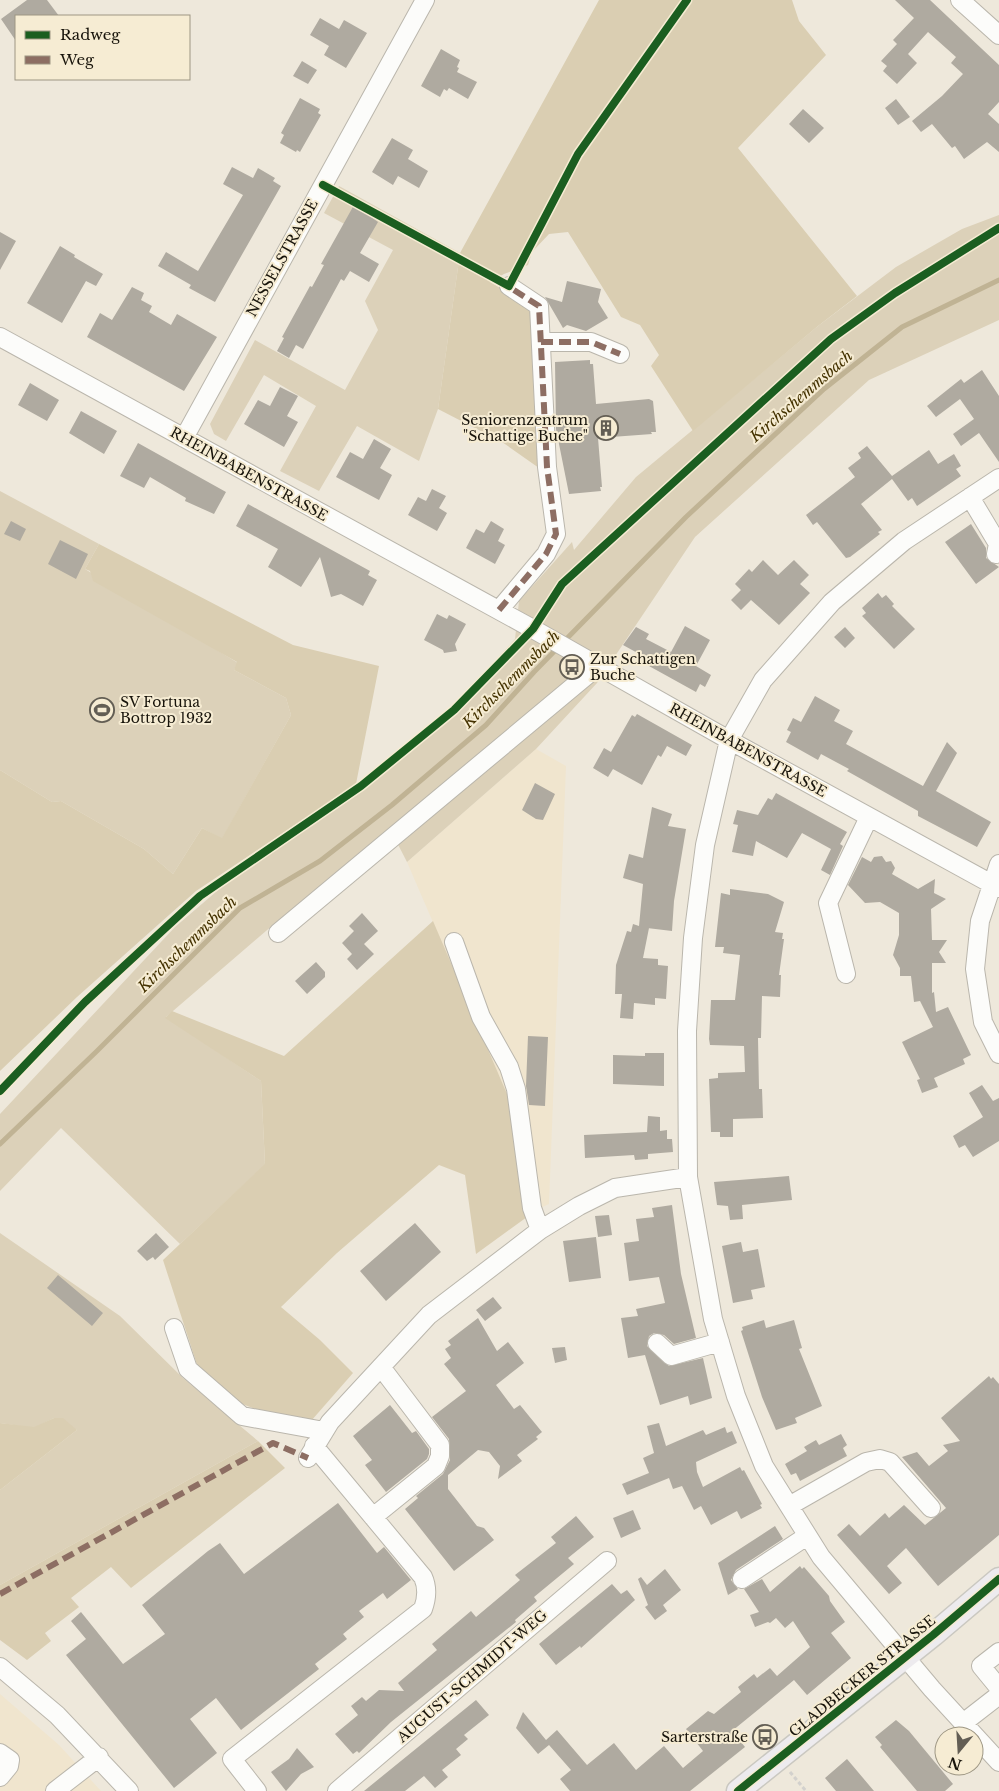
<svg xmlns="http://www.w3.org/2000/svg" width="999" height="1791" viewBox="0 0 999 1791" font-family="'Libre Baskerville',serif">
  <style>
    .built { fill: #f0e5ce }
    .green { fill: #dcd1b9 }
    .forest { fill: #daceb2 }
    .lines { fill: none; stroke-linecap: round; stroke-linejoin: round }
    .stream { stroke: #c0b394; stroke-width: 5 }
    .building { fill: #afaaa0 }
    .minor-casing { stroke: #bab6ac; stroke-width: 20 }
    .major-casing { stroke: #cac8c1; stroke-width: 25 }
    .path { stroke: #d3d1cd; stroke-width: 3; stroke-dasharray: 4 2.5; stroke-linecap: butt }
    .minor { stroke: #fcfcfa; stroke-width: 18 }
    .major { stroke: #edebee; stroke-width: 22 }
    .quiet { stroke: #8d6e63; stroke-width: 6; stroke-dasharray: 12 6; stroke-linecap: butt }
    .cycleway-casing { stroke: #f6ecd3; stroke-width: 11 }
    .cycleway { stroke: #1b5e20; stroke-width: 8 }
    .labels { text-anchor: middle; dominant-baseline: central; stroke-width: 4; stroke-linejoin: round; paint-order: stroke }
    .street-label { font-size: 14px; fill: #18140b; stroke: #f6ecd3 }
    .poi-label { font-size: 14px; fill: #18140b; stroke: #f6ecd3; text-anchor: end }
    .water-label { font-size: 15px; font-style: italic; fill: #443200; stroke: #f6ecd3 }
  </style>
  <rect width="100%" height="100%" fill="#eee8db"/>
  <!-- built -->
  <path class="built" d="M 536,749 L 566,766 L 549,1204 L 538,1209 L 513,1108 L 407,862 Z
    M 0,1694 L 59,1745 L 101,1791 L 0,1791 Z"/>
  <!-- green -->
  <path class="green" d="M 339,186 L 460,253 L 438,409 L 419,461 L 357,426 L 319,491 L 280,471 L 316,406 L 264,375 L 226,441 L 214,434 L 210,424 L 255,340 L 345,390 L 378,330 L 365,301 L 393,250 L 324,213 Z
    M 999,215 L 999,320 L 869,380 L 695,537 L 597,683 L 536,749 L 407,862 L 391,831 L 273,925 L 166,1017 L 261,1081 L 265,1165 L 180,1244 L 61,1128 L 0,1191 L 0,1114 L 175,927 L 224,885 L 354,795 L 356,784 L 452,708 L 515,639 L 519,601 L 572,542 L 574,550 L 636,477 L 818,326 L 896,267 L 962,229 Z
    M 0,491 L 99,544 L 85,569 L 238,663 L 234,670 L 286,698 L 291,715 L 222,839 L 202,828 L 173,874 L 144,849 L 61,801 L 52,802 L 0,770 Z
    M 0,1233 L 120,1316 L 183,1378 L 258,1441 L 0,1585 L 0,1490 L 77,1430 L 54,1418 L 34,1428 L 0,1423 Z"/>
  <!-- forest -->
  <path class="forest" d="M 599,0 L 792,0 L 799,21 L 826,55 L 738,148 L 857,296 L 818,326 L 693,431 L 651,366 L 659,355 L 640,325 L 621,317 L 568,232 L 549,234 L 532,252 L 528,265 L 504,274 L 490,282 L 531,306 L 539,468 L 502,442 L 438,409 L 460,253 Z
    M 99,544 L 293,645 L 379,666 L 356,784 L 196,891 L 77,997 L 0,1071 L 0,770 L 52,802 L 61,801 L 144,849 L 173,874 L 202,828 L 222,838 L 291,715 L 286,698 L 234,670 L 237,662 L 93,581 L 90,571 L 85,569 Z
    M 433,921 L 513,1108 L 527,1217 L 476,1254 L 465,1175 L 439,1165 L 337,1253 L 281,1307 L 320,1340 L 353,1373 L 311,1421 L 268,1414 L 232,1400 L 200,1374 L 163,1260 L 265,1164 L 261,1081 L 165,1018 L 172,1011 L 284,1056 Z
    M 54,1418 L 63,1418 L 77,1430 L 0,1490 L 0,1423 L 34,1427 Z
    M 258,1441 L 285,1468 L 131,1588 L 111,1567 L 71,1598 L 79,1607 L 45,1633 L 51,1641 L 27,1660 L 0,1640 L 0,1585 Z"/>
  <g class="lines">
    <!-- stream -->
    <path class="stream" d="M 0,1144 L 97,1051 L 240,908 L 320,861 L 392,805 L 486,725 L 534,672 L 686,517 L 824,389 L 902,327 L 999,280"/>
  </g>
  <!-- building -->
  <path class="building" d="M 27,0 L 47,0 L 59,16 L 16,16 L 16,41 L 1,19 Z
    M 895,0 L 930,0 L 999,65 L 999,102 L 988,114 L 999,124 L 999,152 L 987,142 L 964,159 L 955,146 L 952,148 L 932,124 L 921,132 L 912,121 L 942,96 L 963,74 L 951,63 L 956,57 L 928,32 L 908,54 L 917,63 L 897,84 L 883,71 L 887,66 L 881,61 L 897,44 L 893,40 L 914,18 Z
    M 320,18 L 339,29 L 344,20 L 367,33 L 346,68 L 324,55 L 329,46 L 310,35 Z
    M 441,49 L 460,60 L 457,67 L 459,68 L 457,72 L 477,82 L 468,99 L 449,88 L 447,91 L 444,89 L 440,97 L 421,86 Z
    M 302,61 L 317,70 L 308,84 L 293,76 Z
    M 300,98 L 320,109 L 318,113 L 321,115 L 300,152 L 297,150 L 296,152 L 280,143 L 284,135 L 281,133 Z
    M 896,99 L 910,117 L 898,125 L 885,108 Z
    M 803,109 L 824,128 L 809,143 L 789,124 Z
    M 392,138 L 413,150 L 408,159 L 428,171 L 419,188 L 398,176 L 393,185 L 372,172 Z
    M 232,167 L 253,178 L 258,168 L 275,178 L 273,181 L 281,186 L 215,302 L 189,288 L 191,285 L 158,266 L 166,252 L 198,271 L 243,195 L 223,184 Z
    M 354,205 L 378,222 L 360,253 L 379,264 L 369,282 L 350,271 L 344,281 L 341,279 L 303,349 L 296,345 L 289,358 L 277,351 L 284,338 L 282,337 L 310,286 L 312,287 L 324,265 L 321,264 Z
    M 0,232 L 16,241 L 0,270 Z
    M 60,246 L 75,255 L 74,257 L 103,274 L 96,286 L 86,281 L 62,323 L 27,303 Z
    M 567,281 L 601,289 L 598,302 L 608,318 L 586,331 L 567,325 L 563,328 L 545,297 L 562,302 Z
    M 132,287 L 144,293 L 141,300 L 152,306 L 149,312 L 171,325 L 177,314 L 217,337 L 184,391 L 87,337 L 100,313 L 112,320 Z
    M 590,360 L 590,364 L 593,364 L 596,404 L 649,399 L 653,401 L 656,432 L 651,432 L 652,434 L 598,438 L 602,487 L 600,487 L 601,491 L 569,494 L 556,429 L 555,362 Z
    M 982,370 L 999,396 L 999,462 L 979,433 L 961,446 L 953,434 L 974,419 L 960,399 L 936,417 L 927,406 L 961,379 L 964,383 Z
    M 30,383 L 59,400 L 47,421 L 18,405 Z
    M 280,387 L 298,396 L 287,416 L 298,422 L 284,447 L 244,424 L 258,400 L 270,406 Z
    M 81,411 L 117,431 L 104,454 L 69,433 Z
    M 374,439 L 391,449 L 380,468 L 392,475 L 379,500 L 336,477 L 350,452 L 363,459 Z
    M 138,443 L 226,492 L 214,514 L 185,501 L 186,498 L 150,477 L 144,488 L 120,476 Z
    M 867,446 L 892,476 L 929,450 L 938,464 L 954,454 L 961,466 L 956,469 L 961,476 L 917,506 L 912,498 L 908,501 L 892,479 L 861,504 L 882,530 L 878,532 L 880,534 L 850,557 L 846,558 L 817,522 L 813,525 L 806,515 L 855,477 L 848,468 L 861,458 L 858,453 Z
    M 432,489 L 446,496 L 439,508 L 447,513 L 437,531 L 408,515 L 418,497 L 426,501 Z
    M 248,504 L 370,571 L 368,575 L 377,580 L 363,606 L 341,594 L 331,597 L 320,557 L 301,587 L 268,567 L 278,549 L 236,526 Z
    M 11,521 L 26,529 L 20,541 L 4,534 Z
    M 491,521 L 504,529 L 498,541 L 505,545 L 495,564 L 466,548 L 476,529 L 484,533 Z
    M 971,524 L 986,548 L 986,558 L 999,567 L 976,584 L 945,542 Z
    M 60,540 L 88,554 L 76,579 L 48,564 Z
    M 763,560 L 778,575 L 794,560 L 809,575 L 800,584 L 810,593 L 779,625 L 751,600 L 741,610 L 731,600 L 741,590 L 735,584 L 749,569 L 752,572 Z
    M 878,593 L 882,598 L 886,595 L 894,604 L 892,606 L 915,629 L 894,649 L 862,616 L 866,613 L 862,608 Z
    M 437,614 L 447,619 L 449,615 L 466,624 L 455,644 L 457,651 L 444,653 L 443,650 L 424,640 Z
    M 685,626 L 710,640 L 696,666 L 711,675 L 705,687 L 700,684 L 696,692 L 649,666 L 652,661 L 623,645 L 636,627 L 649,634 L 646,639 L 671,652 Z
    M 845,627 L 855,638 L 845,648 L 834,637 Z
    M 815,696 L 840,710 L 834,721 L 853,731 L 846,744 L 923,786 L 947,742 L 957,753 L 936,791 L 991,822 L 977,847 L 918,816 L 918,811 L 847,771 L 849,769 L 821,754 L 818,760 L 786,742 L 791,732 L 787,730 L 793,718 L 801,722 Z
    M 637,714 L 692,745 L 686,756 L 667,746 L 661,757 L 658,755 L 642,785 L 613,769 L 608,777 L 593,768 L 604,748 L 611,752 L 632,715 L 635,717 Z
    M 535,783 L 555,794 L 543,820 L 536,819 L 522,810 Z
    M 776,793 L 847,832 L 840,844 L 843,846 L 830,875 L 821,870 L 831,849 L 802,833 L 787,858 L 756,841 L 753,856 L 732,852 L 738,825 L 733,824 L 737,810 L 758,815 L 768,798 L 772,800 Z
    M 652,807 L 672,814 L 668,826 L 686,829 L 674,901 L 672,931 L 647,928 L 649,928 L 643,958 L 658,959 L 658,965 L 668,966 L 666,999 L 655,998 L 655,1005 L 634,1003 L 633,1019 L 620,1018 L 622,994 L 615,994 L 616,965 L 627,931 L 631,932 L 633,924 L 639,926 L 643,884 L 623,878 L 629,854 L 643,858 Z
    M 882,856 L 886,862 L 891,861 L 895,868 L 892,874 L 918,889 L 935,879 L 934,893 L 946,899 L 931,909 L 932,940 L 947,940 L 939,952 L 946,963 L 932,963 L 932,993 L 934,992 L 936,1012 L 948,1007 L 971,1055 L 963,1059 L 965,1064 L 934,1078 L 938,1087 L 922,1093 L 917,1080 L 920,1079 L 902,1042 L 933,1027 L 920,1001 L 914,1002 L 911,976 L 900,976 L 900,968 L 893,955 L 899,935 L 899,913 L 880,902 L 865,903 L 848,885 L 862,857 L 871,862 L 874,857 Z
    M 730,889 L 768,894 L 784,902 L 775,932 L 783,933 L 782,939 L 784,939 L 779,975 L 781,975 L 780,997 L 762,996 L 761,1038 L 758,1038 L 759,1089 L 762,1089 L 763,1118 L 733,1119 L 733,1137 L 720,1137 L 720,1132 L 711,1132 L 709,1079 L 718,1078 L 718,1073 L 745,1072 L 744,1046 L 710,1045 L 709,1039 L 711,1000 L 735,1000 L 740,955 L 723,953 L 724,947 L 715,947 L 721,893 L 730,895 Z
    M 362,913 L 378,931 L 364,944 L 374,954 L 357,970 L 347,959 L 352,954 L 342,943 L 354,931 L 349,926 Z
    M 316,962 L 325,972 L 325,977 L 307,994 L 295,981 Z
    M 528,1036 L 548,1037 L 545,1106 L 529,1105 L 526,1086 Z
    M 645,1053 L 664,1053 L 664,1086 L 613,1084 L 613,1055 L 645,1056 Z
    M 982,1085 L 993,1101 L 999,1098 L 999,1141 L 973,1157 L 965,1145 L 959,1148 L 953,1136 L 983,1117 L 969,1093 Z
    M 648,1116 L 660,1117 L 660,1131 L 667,1130 L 667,1139 L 672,1139 L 673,1152 L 648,1154 L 648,1159 L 635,1160 L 634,1155 L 585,1158 L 584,1135 L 647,1132 Z
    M 789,1176 L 792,1200 L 742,1205 L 743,1219 L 730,1220 L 728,1206 L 717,1205 L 714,1182 Z
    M 672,1205 L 681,1274 L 696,1338 L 674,1344 L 664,1335 L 654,1333 L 649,1336 L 647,1346 L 669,1366 L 703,1358 L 712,1398 L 690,1405 L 688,1396 L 660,1405 L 645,1355 L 628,1358 L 621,1318 L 638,1316 L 636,1309 L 665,1303 L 659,1277 L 629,1281 L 624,1243 L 639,1241 L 636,1219 L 654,1217 L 652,1208 Z
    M 609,1215 L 612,1235 L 598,1237 L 595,1216 Z
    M 415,1223 L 441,1252 L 386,1301 L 360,1271 Z
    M 156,1233 L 169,1247 L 155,1260 L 153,1257 L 147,1261 L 137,1251 Z
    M 596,1237 L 601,1278 L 569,1282 L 563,1241 Z
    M 741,1242 L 743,1252 L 758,1249 L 765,1287 L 751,1290 L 753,1299 L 733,1303 L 722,1246 Z
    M 58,1275 L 103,1313 L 92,1326 L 47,1288 Z
    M 493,1297 L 502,1308 L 485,1321 L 476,1310 Z
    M 478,1318 L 497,1351 L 508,1342 L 524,1363 L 496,1385 L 514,1409 L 520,1405 L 542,1432 L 536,1437 L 538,1439 L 517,1455 L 522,1461 L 498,1479 L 500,1466 L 489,1452 L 478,1450 L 448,1475 L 448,1489 L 477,1526 L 484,1528 L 494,1540 L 454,1571 L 405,1509 L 418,1498 L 416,1496 L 443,1474 L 450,1460 L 449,1439 L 432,1417 L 466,1391 L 444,1364 L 451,1358 L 445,1349 L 451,1345 L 448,1341 Z
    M 764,1320 L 766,1328 L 794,1320 L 802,1348 L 799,1349 L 822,1406 L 795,1418 L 797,1423 L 776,1430 L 762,1397 L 741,1331 L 743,1330 L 742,1327 Z
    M 565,1347 L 567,1360 L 555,1363 L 552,1348 Z
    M 989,1376 L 991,1379 L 993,1377 L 999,1384 L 999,1535 L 938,1586 L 906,1548 L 887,1566 L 902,1583 L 889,1594 L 837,1535 L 849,1524 L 860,1536 L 885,1513 L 889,1518 L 904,1505 L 925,1525 L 946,1508 L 902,1457 L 917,1452 L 929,1466 L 948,1451 L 943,1445 L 960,1441 L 941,1418 Z
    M 390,1405 L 412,1433 L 416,1431 L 429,1449 L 429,1454 L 427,1459 L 386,1492 L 365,1465 L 372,1460 L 353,1436 Z
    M 659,1423 L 666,1446 L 703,1430 L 706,1435 L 725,1427 L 727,1433 L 732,1431 L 737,1443 L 696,1462 L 697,1472 L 703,1487 L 740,1467 L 742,1471 L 744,1470 L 762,1504 L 760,1505 L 762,1508 L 741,1519 L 737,1511 L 711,1525 L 701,1506 L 694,1510 L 682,1486 L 673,1489 L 669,1478 L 627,1495 L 622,1484 L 649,1473 L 643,1458 L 654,1453 L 647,1426 Z
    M 841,1434 L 847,1445 L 843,1448 L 847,1456 L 800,1481 L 796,1473 L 791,1475 L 785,1464 L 807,1451 L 804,1447 L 816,1440 L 819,1445 Z
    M 338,1503 L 377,1553 L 384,1547 L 411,1580 L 387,1599 L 383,1593 L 359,1611 L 364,1617 L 343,1634 L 347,1639 L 315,1664 L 319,1669 L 241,1730 L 216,1698 L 190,1719 L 217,1753 L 174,1788 L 66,1655 L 86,1639 L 71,1621 L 81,1612 L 123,1664 L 165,1634 L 142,1605 L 208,1551 L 220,1543 L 244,1574 Z
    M 633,1510 L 641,1529 L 621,1538 L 613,1518 Z
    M 576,1516 L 594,1537 L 568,1558 L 574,1564 L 534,1597 L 537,1601 L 515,1620 L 516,1622 L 391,1722 L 359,1753 L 357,1751 L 353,1754 L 335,1734 L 358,1715 L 351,1706 L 362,1697 L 366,1701 L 379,1690 L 404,1691 L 398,1683 L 437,1650 L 432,1644 L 471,1611 L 476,1617 L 520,1580 L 515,1575 L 556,1543 L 551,1537 Z
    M 775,1526 L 783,1539 L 736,1570 L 731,1580 L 738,1589 L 728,1595 L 718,1563 Z
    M 800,1566 L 802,1569 L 804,1567 L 829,1596 L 830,1601 L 845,1622 L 831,1633 L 851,1658 L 807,1695 L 794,1680 L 759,1709 L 732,1731 L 745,1747 L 690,1791 L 570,1791 L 560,1779 L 571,1770 L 549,1745 L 538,1754 L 516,1728 L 523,1712 L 546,1740 L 557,1730 L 587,1765 L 614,1743 L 636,1770 L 664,1746 L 683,1768 L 703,1751 L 686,1729 L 708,1711 L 714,1714 L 741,1692 L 738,1687 L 754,1674 L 757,1678 L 770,1668 L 777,1676 L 810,1647 L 793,1621 L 785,1628 L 776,1618 L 770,1623 L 768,1622 L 755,1627 L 750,1615 L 759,1612 L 744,1589 L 762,1579 L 770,1592 Z
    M 665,1569 L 681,1590 L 663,1605 L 667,1611 L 655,1620 L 645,1607 L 648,1605 L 638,1579 L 641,1577 L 647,1585 Z
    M 612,1584 L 621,1594 L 627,1590 L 635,1600 L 581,1648 L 580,1646 L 556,1665 L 539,1644 Z
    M 476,1700 L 489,1715 L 464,1735 L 468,1739 L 456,1749 L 461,1755 L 442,1770 L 448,1777 L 435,1788 L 424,1776 L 405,1791 L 364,1791 Z
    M 896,1720 L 909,1731 L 953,1784 L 945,1791 L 917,1791 L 880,1747 L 882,1745 L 875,1737 Z
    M 297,1748 L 314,1767 L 301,1774 L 286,1791 L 271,1772 L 289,1759 Z
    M 847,1759 L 874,1791 L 836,1791 L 825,1778 Z"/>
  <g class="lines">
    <defs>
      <path id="minor" d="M 960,0 L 999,35
        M 0,337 L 533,629 L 729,740 L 999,888
        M 541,342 L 591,342 L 620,354
        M 184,438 L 425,0
        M 999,478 L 904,541 L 832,602 L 763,680 L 729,740 L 705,845 L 693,938 L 687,1031 L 688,1177 L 713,1319 L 736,1396 L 764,1466 L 821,1557 L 932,1689 L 999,1762
        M 970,497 L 998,544 L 996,554
        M 499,610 L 546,554 L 556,534 L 547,467 L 539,306 L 509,286
        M 999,864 L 980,921 L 975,969 L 983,1022 L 999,1054
        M 278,933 L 598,666
        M 454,942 L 481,1017 L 509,1067 L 516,1089 L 532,1208 L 540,1230
        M 846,974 L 828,903 L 869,817
        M 174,1328 L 188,1369 L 242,1416 L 324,1431
        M 657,1343 L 671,1356 L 720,1342
        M 308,1458 L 330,1422 L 429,1315 L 540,1230 L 579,1206 L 615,1188 L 688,1177
        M 789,1506 L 866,1462 L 880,1459 L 890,1462 L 931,1508
        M 373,1517 L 436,1466 L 440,1456 L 440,1445 L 381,1367
        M 742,1579 L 807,1536
        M 999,1652 L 981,1666 L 999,1688
        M 0,1667 L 57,1715 L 129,1791
        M 963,1723 L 999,1695
        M 0,1753 L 10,1760 L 9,1766 L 0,1777
        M 55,1791 L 99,1757
        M 257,1791 L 232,1759 L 423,1609 C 427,1598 428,1588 423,1577 L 314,1446
        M 337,1791 L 607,1561"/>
      <path id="major" d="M 738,1791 L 933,1635 L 999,1579"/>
    </defs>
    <!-- minor casing -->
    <use href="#minor" class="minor-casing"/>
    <!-- major casing -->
    <use href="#major" class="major-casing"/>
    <!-- path -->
    <path class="path" d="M 790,1772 L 806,1791"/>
    <!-- minor -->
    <use href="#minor" class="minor"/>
    <!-- major -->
    <use href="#major" class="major"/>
    <!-- quiet -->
    <path class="quiet" d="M 541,342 L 591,342 L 620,354
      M 499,610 L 546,554 L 556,534 L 547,467 L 539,306 L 506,285
      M 0,1594 L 273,1443 L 308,1458"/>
    <defs>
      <path id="cycleway" d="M 323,185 L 509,286 L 578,154 L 687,0
        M 0,1091 L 85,1002 L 200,896 L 361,786 L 454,710 L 533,629 L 562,584 L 831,339 L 895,293 L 999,228
        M 738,1791 L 933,1635 L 999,1579"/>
    </defs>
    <!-- cycleway casing -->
    <use href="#cycleway" class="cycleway-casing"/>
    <!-- cycleway -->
    <use href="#cycleway" class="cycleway"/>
  </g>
  <!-- icons -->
  <defs>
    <symbol id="building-ring" viewBox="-11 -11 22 22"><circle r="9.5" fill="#f6ecd3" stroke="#635e54" stroke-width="1.5"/><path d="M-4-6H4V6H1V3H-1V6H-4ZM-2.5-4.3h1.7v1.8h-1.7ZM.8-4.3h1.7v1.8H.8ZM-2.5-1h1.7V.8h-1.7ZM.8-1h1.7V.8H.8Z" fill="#635e54"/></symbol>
    <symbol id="bus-ring" viewBox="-11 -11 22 22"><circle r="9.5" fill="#f6ecd3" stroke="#635e54" stroke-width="1.5"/><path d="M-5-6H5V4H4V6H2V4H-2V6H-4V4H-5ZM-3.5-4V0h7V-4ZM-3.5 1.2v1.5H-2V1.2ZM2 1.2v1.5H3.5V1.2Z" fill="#635e54"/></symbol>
    <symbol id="stadium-ring" viewBox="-11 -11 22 22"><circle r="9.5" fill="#f6ecd3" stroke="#635e54" stroke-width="1.5"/><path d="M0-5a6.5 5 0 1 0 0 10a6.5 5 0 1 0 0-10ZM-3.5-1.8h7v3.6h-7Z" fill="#635e54"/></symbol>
  </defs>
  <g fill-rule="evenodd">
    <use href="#building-ring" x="592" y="414" width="28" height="28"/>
    <use href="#bus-ring" x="558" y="653" width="28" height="28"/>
    <use href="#stadium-ring" x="88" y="696" width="28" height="28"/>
    <use href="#bus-ring" x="751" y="1723" width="28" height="28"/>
  </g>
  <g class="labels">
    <!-- street labels -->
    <g class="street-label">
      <text transform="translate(282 258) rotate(-61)">NESSELSTRASSE</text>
      <text transform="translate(249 474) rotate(29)">RHEINBABENSTRASSE</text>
      <text transform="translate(748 750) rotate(29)">RHEINBABENSTRASSE</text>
      <text transform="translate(472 1676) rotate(-41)">AUGUST-SCHMIDT-WEG</text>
      <text transform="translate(862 1676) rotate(-39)">GLADBECKER STRASSE</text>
    </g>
    <!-- poi labels -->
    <g class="poi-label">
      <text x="588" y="420">Seniorenzentrum<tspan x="588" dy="16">"Schattige Buche"</tspan></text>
      <text x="590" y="659" text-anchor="start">Zur Schattigen<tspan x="590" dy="16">Buche</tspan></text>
      <text x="120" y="702" text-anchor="start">SV Fortuna<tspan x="120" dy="16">Bottrop 1932</tspan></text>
      <text x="748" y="1737">Sarterstraße</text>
    </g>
    <!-- water labels -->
    <g class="water-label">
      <text transform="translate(801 396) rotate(-41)">Kirchschemmsbach</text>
      <text transform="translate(511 679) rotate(-45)">Kirchschemmsbach</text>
      <text transform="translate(187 944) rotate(-44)">Kirchschemmsbach</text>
    </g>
  </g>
  <!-- legend -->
  <rect x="15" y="15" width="175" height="65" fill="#f6ecd3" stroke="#9d9683"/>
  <rect x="25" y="31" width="25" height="8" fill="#1b5e20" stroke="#9d9683"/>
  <text x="60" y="40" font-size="15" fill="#18140b">Radweg</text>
  <rect x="25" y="56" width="25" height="8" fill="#8d6e63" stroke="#9d9683"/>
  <text x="60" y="65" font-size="15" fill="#18140b">Weg</text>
  <!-- north arrow -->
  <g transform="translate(959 1751) rotate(198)"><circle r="24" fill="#f6ecd3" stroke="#9d9683"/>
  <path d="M0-4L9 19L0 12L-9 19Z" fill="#635e54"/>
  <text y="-8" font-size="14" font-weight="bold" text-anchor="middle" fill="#18140b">N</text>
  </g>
</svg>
